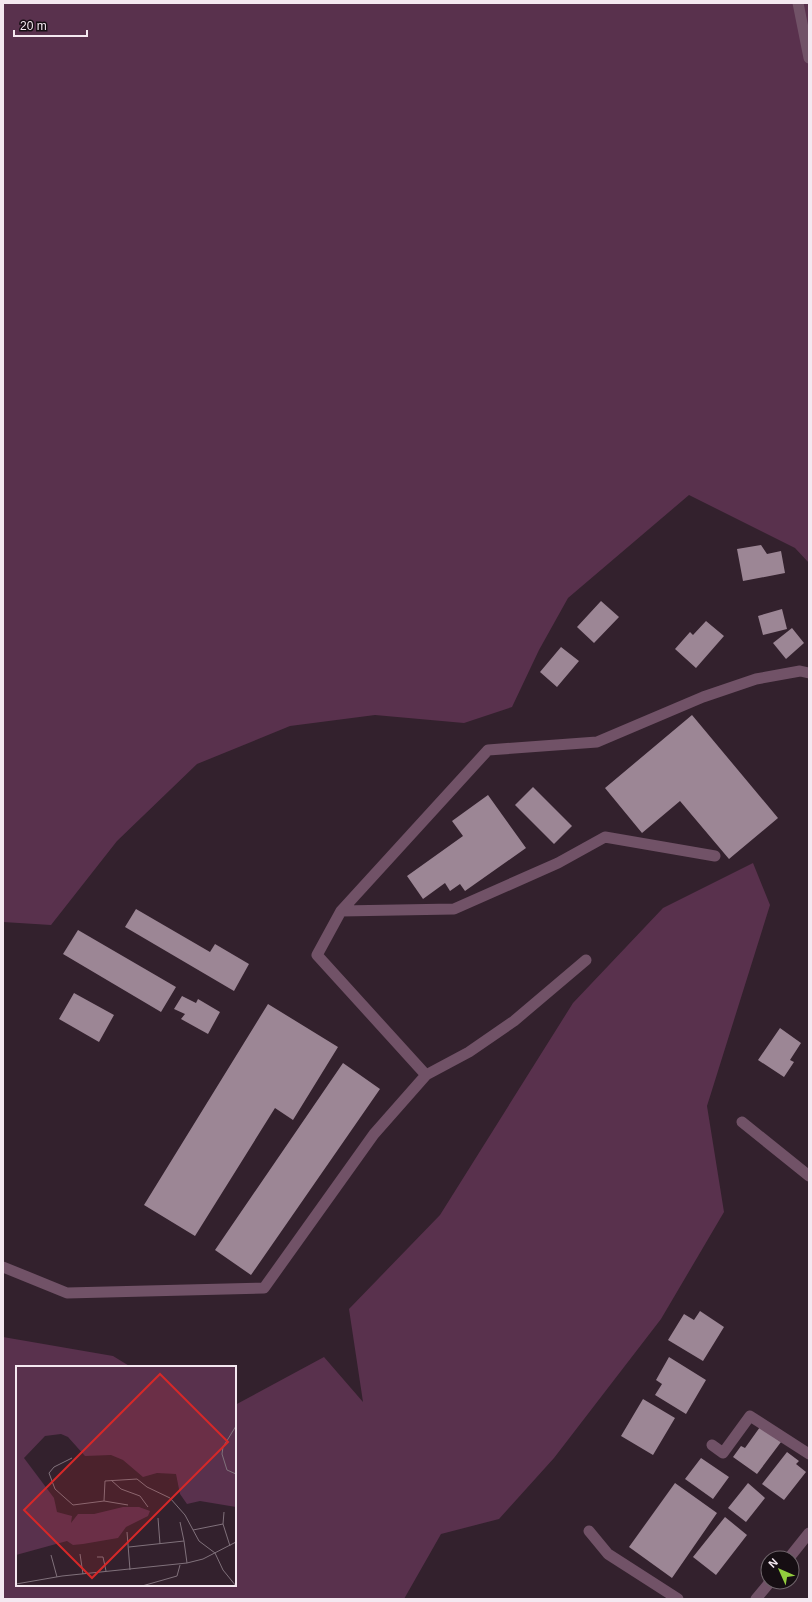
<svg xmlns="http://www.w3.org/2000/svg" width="812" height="1602" viewBox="0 0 812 1602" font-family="Helvetica,sans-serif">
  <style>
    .green { fill: #59314d }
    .building { fill: #9c8695 }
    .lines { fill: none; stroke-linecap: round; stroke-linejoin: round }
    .minor { stroke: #715267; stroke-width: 11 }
    .tertiary { stroke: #715267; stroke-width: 11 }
    .inset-road { fill: none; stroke: #80717b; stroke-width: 1 }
    .view { fill: #d62828; fill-opacity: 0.15; stroke: #d62828; stroke-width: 2 }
    .inset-edge { fill: none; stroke: #f4e8f0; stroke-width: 2 }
  </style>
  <rect width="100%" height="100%" fill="#33212d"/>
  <!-- green -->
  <path class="green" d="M 3,3 L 809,3 L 809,563 L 795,548 L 689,495 L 568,598 L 539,650 L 512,707 L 464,723 L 375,715 L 290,726 L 197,764 L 117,841 L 51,925 L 3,922 Z
    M 753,863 L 770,905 L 707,1106 L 724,1212 L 661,1319 L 554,1458 L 499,1519 L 441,1534 L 404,1599 L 3,1599 L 3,1337 L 113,1356 L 131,1367 L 17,1367 L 17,1585 L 235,1585 L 235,1405 L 324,1357 L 363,1402 L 349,1309 L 440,1215 L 573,1003 L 663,908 Z"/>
  <!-- building -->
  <path class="building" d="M 761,545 L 767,554 L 781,551 L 785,573 L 743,581 L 737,549 Z
    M 601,601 L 619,617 L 594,643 L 577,627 Z
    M 782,609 L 787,629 L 763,635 L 758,616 Z
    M 706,621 L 724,636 L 696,668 L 675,649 L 690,632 L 693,635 Z
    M 792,628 L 804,643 L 786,659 L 773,643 Z
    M 561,647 L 579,661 L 557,687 L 540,672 Z
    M 692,715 L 778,818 L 729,859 L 680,801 L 642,833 L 605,788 Z
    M 533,787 L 572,826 L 554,844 L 515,805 Z
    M 488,795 L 526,848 L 465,891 L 460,884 L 450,891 L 445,883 L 423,899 L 407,876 L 463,836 L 452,821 Z
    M 136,909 L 210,952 L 215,944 L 249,964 L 234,991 L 125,927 Z
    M 78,930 L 176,987 L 161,1012 L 63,954 Z
    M 74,993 L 114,1015 L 99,1042 L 59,1019 Z
    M 182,996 L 196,1003 L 198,999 L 220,1012 L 208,1034 L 181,1019 L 185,1014 L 174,1009 Z
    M 268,1004 L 338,1047 L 293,1120 L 275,1108 L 195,1236 L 144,1205 Z
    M 780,1028 L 801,1043 L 790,1060 L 794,1062 L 784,1077 L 758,1060 Z
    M 343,1063 L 380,1089 L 251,1275 L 215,1250 Z
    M 700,1311 L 724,1327 L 703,1361 L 668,1340 L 684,1314 L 694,1320 Z
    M 669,1357 L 706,1380 L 686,1414 L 655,1395 L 662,1384 L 656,1380 Z
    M 643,1399 L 675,1418 L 653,1455 L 621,1436 Z
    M 760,1427 L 781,1442 L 757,1474 L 733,1457 L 741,1446 L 745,1448 Z
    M 787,1452 L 799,1461 L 796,1464 L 806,1472 L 784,1500 L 762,1484 Z
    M 701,1458 L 729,1477 L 713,1499 L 685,1479 Z
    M 675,1483 L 717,1513 L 672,1578 L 629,1547 Z
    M 748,1483 L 765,1498 L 746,1522 L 728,1508 Z
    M 725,1517 L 747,1535 L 716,1575 L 693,1557 Z"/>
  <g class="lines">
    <!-- minor -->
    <path class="minor" d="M 341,911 L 454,909 L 558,863 L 605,837 L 715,856
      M 426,1075 L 469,1052 L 514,1021 L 586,960
      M 742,1122 L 809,1176
      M 3,1267 L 67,1293 L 264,1288 L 374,1134 L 426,1075 L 317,955 L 341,911 L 488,750 L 597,742 L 703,697 L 756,679 L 800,671 L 809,673
      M 712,1445 L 723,1453 L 750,1416 L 809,1454
      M 589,1531 L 608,1554 L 678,1599"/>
    <!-- tertiary -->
    <path class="tertiary" d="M 798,3 L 809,58
      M 789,1558 L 809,1533
      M 756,1599 L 770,1582"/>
  </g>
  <!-- overview -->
  <g transform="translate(16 1366)">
    <rect width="220" height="220" fill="#33212d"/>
    <path d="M 0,0 L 220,0 L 220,141 L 184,135 L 171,138 L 164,128 L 160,108 L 141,107 L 127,111 L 107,94 L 95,89 L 69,90 L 52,71 L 45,68 L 29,70 L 8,92 L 38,132 L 41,146 L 56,150 L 55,157 L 62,148 L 78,148 L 107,141 L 123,141 L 134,145 L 132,150 L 110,161 L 102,172 L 67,178 L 57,179 L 51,175 L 0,189 Z" fill="#59314d"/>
    <path class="inset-road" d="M 220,60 L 207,81 L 206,88 L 211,104 L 220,108M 56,92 L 38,101 L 33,107 L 39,123 L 57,139 L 88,135 L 89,115 L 121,113 L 131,121 L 154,132 L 169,149 L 183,175 L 199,187 L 207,204 L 220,220M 95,114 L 105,123 L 124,130 L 132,141M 88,135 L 112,139M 208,146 L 207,158 L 214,180M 142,152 L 144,178M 164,156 L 168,175M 177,164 L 207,158M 111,166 L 114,204M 113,181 L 168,175 L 171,197M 64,188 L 67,208M 35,189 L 41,211M 81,191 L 87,191 L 90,205M 0,218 L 46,210 L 171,197 L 187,193 L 220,176M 126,220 L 161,210 L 164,199"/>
    <path class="view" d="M 144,8 L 212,76 L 76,212 L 8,144 Z"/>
    <rect width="220" height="220" class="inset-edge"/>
  </g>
  <!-- border -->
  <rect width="812" height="1602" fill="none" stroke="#f4e8f0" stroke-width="8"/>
  <!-- north arrow -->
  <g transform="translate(780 1570) rotate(315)"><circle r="19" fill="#160e13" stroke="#6f656b"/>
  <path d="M0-3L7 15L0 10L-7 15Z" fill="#93cd3e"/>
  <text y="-6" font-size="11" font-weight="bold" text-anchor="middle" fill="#f4e8f0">N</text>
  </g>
  <!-- scale -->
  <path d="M14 30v6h73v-6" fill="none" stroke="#f4e8f0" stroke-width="2"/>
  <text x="20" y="30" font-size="12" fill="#f4e8f0" stroke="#160e13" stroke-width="3" paint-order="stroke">20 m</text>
</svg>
